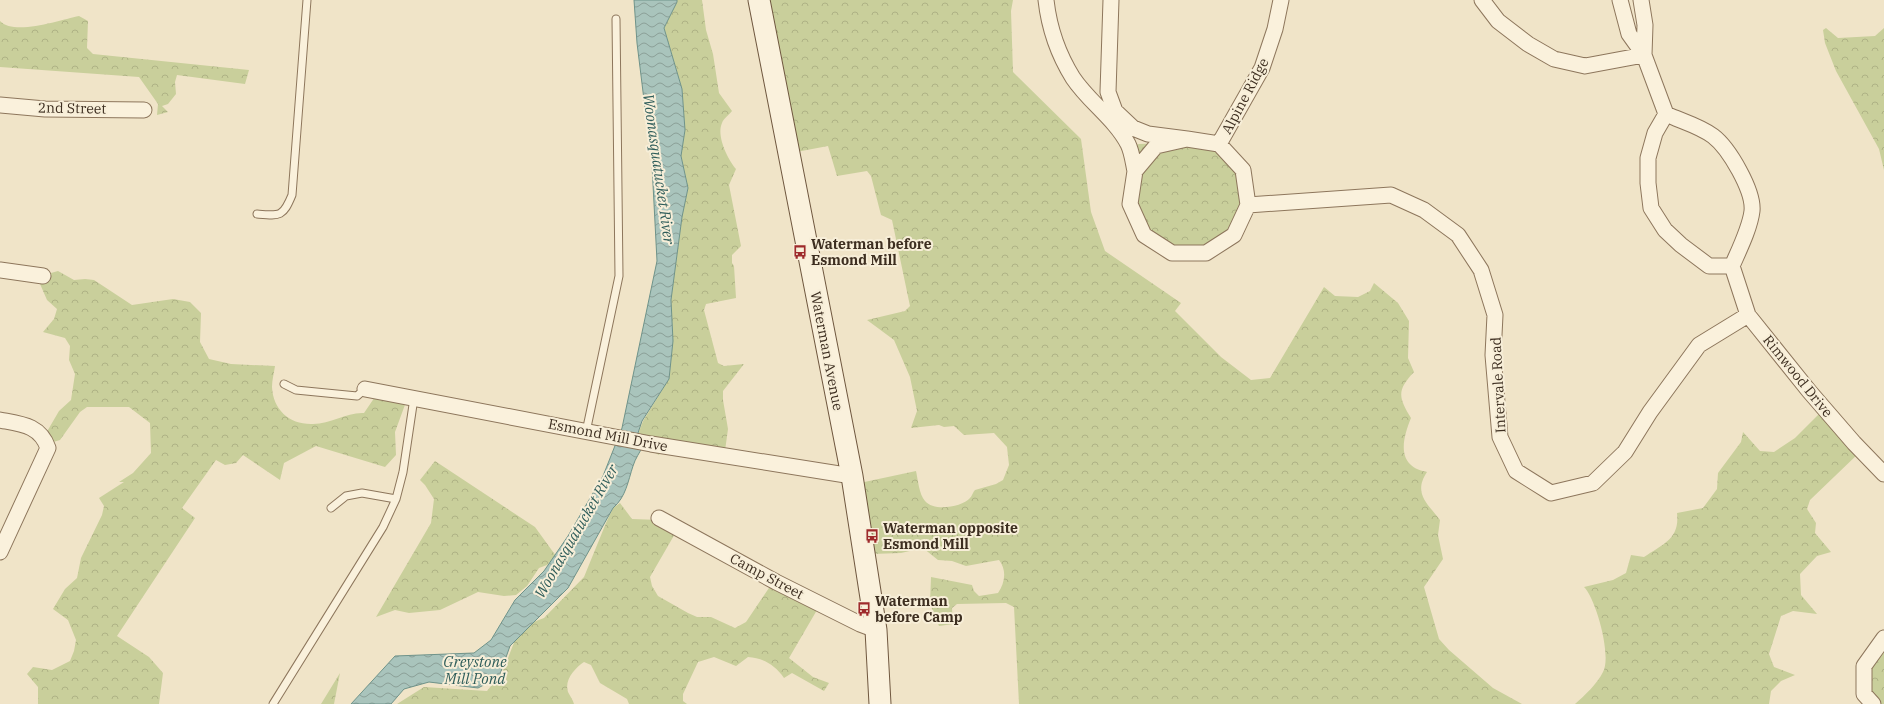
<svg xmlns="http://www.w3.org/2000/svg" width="1884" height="704" viewBox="0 0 1884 704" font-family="'IBM Plex Serif',serif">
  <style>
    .forest { fill: url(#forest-crowns) }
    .water { fill: url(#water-waves); stroke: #6f938a }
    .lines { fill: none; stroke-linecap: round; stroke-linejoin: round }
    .service-casing { stroke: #8d765c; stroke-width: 9 }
    .minor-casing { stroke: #8d765c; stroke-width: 17 }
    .secondary-casing { stroke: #6f573f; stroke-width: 23 }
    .service { stroke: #faf1dc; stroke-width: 7 }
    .minor { stroke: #faf1dc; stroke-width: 15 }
    .secondary { stroke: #faf1dc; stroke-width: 21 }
    .labels { text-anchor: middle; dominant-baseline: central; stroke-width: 4; stroke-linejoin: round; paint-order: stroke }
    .street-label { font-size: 14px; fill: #3d2e20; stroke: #f7eed8 }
    .poi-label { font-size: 14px; font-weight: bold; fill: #3d2e20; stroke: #f7eed8; text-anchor: start }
    .water-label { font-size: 15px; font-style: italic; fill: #2f5d5a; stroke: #f7eed8 }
  </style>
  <defs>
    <pattern id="forest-crowns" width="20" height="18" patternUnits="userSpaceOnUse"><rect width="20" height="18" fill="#c9cf9b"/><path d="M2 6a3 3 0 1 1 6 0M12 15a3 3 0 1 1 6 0" fill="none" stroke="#aeb285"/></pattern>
    <pattern id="water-waves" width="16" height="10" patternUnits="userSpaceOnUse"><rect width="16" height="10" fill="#a9c4bc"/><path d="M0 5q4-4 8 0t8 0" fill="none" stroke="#8ba098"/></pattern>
  </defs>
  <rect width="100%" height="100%" fill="#f0e4c8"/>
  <!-- forest -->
  <path class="forest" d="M 677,0 L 702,0 L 706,30 L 713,54 L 719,93 L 732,111 C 729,115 723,119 722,123 C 716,136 728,160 736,169 L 729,185 L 741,246 L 732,255 L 732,263 L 734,266 L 736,298 L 706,304 L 704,310 L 718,363 L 724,366 L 744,364 L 723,391 L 723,400 L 728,429 L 724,458 L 661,450 L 659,455 L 635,442 L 643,421 L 669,379 L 673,341 L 671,300 L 682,216 L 688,188 L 681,156 L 685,130 L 682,89 L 664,28 L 677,2 Z
    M 760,0 L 1013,0 L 1011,11 L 1013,72 L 1081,139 L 1091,212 L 1105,251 L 1181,303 L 1175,311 L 1221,357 L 1251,380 L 1270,378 L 1324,287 L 1335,296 L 1358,297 L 1370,291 L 1374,283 L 1398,303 L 1409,321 L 1408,358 L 1414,372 C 1397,390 1398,397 1411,418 C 1402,440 1396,466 1427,472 C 1413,493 1427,503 1440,520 L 1438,535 L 1443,559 L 1424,587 L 1439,639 L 1449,650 L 1493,688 L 1522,704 L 1019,704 L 1014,607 L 1006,603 L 957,604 L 952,608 L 953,624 L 939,626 L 930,604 L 931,577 L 972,585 L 974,591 L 979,596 L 998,593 C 1005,583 1007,570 999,560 L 966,566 L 952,561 L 938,560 L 923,548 L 901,553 L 872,554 L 855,484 L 916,471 C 918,480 919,494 925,501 C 934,512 962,507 970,498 C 972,496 973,492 975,490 L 996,484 L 1003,480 L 1009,465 L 1007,447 L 994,433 L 964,435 L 954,426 L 944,427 L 939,425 L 911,428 L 917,411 L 910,377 L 894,340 L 867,320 L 905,311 L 910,306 L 892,220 L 881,215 L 871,176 L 867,171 L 837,176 L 828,146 L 791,153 Z
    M 79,16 L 88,21 L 87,48 L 93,54 L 249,70 L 245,84 L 177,75 L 175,82 L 176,94 L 168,104 L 162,106 L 168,112 L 157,115 L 158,104 L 139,77 L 0,67 L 0,21 C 14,36 60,20 79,16 Z
    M 1826,28 L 1838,38 L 1875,36 L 1884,28 L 1884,170 L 1879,149 L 1836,71 L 1825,43 L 1823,30 Z
    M 1193,142 L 1223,142 L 1252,191 L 1217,250 L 1156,246 L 1126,202 L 1130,147 L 1139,144 Z
    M 58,271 L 74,280 L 85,279 L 94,280 L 132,305 L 173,299 L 190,302 L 201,313 L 200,342 L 209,359 L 231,364 L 275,366 C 274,373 272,380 272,387 C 273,410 290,425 313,424 C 331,424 347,412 364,413 L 381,388 L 406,402 L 395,432 L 396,455 L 385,467 L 316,446 L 284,463 L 280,480 L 243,455 L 236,463 L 225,465 L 216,460 L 182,508 L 195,518 L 117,636 L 149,657 L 163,673 L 159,704 L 38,704 L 38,687 L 27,674 L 33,667 L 52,670 L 70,661 L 74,651 L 76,640 L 68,620 L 53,609 L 65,589 L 77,578 L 81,558 L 102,515 L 104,506 L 99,498 L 124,482 L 119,482 L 133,473 L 151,453 L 150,423 L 129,407 L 87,407 L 80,412 L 60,440 L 50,443 L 45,435 L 59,411 L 71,400 L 75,374 L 69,360 L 70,346 L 65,338 L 43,332 L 54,319 L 57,309 L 47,300 L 37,277 Z
    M 1822,411 L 1860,452 L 1810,500 L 1807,509 L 1816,523 L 1815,533 L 1831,552 L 1817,556 L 1800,574 L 1801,595 L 1817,614 L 1793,611 L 1781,616 L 1769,654 L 1774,667 L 1795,675 L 1781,681 L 1771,691 L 1769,704 L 1575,704 C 1585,695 1597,684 1603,672 C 1612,656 1596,599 1584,587 L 1613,580 L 1626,573 L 1631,555 L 1644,557 C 1663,544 1680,539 1677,513 L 1703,508 L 1717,489 L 1718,473 L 1741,442 L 1743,432 L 1760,451 L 1774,452 L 1795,438 Z
    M 435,461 L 535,527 L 556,556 L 547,565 L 539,568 L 527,586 L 516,595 L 504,596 L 478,592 L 440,610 L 409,613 L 395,610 L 376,617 L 431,523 L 434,499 L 425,485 L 420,480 Z
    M 620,503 L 632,519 L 660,520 L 676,532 L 650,577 L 652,586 L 658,596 L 688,613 L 697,617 L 711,617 L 735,628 L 746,622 L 771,585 L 817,610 L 789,658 L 813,677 L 829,683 L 824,691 L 792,673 L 784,678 C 775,665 763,658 748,657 L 736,666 L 714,657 L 698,662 L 683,694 L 683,701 L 687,704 L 629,704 L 627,699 L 600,683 L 591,665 L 584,662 C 575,668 564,680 568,692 C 570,696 573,700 574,704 L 397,704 L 424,687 L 487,691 L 503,671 L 520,627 L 544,618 L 584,577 L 606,523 L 613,508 Z
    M 1884,630 L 1884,704 L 1875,704 L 1867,691 L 1869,649 Z
    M 340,673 L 334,704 L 321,704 Z"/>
  <!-- water -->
  <path class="water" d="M 634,0 L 677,0 L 677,2 L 664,28 L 682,89 L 685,130 L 681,156 L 688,188 L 682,217 L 671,300 L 673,341 L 669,379 L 642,421 L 635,442 L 643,446 C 640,452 635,459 633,466 C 628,481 626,497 613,508 L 568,588 L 510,646 L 499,677 L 478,688 L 429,682 L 404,689 L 391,704 L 351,704 L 395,656 L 474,653 L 491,640 L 515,600 L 544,571 L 568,536 L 603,476 L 622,428 L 657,261 L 652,165 L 637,43 Z"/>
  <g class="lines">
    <defs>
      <path id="service" d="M 257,214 C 280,216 283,217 292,195 L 307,0
        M 284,384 L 296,390 L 357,396 L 365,389
        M 586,432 L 619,276 L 616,19
        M 331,508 L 346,496 L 362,493 L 396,499
        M 273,704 L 383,527 L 396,499 L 403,472 L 414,398"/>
      <path id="minor" d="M 1046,0 C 1049,27 1058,54 1073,78 C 1089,102 1115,119 1128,144 C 1132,152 1133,162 1135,171
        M 1111,0 L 1108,92 L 1115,111 L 1133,128 L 1148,134 L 1187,139 L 1219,144 L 1243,170 L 1248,205 L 1234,235 L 1206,253 L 1172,253 L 1144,235 L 1130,204 L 1135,171 L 1156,146 L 1187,139
        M 1482,0 L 1498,21 L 1528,44 L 1554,59 L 1585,66 L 1644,55
        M 1620,0 L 1629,34 L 1644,55 L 1666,114 C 1681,121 1700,126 1713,136 C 1729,148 1754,191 1752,211 C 1750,228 1739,250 1732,266 L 1748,315 L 1809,391 L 1854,443 L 1884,474
        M 1641,0 L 1645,25 L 1644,55
        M 0,105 L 45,109 L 144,110
        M 1666,114 L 1655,133 L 1648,158 L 1648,183 L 1651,208 L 1665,230 L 1681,245 L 1709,266 L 1732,266
        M 1219,144 L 1262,68 L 1275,29 L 1281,0
        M 1248,205 L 1391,195 L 1424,210 L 1458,235 L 1481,270 L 1495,315 L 1493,355 L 1500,437 L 1516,471 L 1551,493 L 1593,483 L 1625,452 L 1650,412 L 1699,345 L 1748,315
        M 0,270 L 43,276
        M 365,389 L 651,444 L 852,476
        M 0,420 C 21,424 40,425 48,448 L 0,552
        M 659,518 L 776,582 L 860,624 L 876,630
        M 1873,704 L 1864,694 L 1864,666 L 1884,638"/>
      <path id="secondary" d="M 759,0 L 852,476 L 876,630 L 880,704"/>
    </defs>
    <!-- service casing -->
    <use href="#service" class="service-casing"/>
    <!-- minor casing -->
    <use href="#minor" class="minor-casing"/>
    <!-- secondary casing -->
    <use href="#secondary" class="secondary-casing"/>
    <!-- service -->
    <use href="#service" class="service"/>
    <!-- minor -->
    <use href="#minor" class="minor"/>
    <!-- secondary -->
    <use href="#secondary" class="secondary"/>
  </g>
  <!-- icons -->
  <defs>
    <symbol id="bus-bare" viewBox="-9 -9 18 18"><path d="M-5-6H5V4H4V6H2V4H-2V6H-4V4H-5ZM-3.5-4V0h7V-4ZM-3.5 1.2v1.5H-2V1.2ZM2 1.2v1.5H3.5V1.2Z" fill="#9e2a2b" stroke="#f7eed8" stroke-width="2.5" paint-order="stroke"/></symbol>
  </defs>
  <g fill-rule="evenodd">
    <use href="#bus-bare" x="790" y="242" width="20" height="20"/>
    <use href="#bus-bare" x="862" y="526" width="20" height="20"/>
    <use href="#bus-bare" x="854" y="599" width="20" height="20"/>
  </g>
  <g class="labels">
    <!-- street labels -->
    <g class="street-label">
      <text transform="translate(1245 96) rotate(-62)">Alpine Ridge</text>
      <text transform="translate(72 108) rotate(1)">2nd Street</text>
      <text transform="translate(827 351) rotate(79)">Waterman Avenue</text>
      <text transform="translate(1798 376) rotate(51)">Rimwood Drive</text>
      <text transform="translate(1498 385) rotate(-93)">Intervale Road</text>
      <text transform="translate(608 435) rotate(11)">Esmond Mill Drive</text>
      <text transform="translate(767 576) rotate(28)">Camp Street</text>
    </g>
    <!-- poi labels -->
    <g class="poi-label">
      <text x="811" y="244">Waterman before<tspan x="811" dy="16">Esmond Mill</tspan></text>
      <text x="883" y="528">Waterman opposite<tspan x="883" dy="16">Esmond Mill</tspan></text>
      <text x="875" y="601">Waterman<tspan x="875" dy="16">before Camp</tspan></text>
    </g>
    <!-- water labels -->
    <g class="water-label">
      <text transform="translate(659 169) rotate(82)">Woonasquatucket River</text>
      <text transform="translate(576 531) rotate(-60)">Woonasquatucket River</text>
      <text x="475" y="661">Greystone<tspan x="475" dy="17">Mill Pond</tspan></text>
    </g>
  </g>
</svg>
